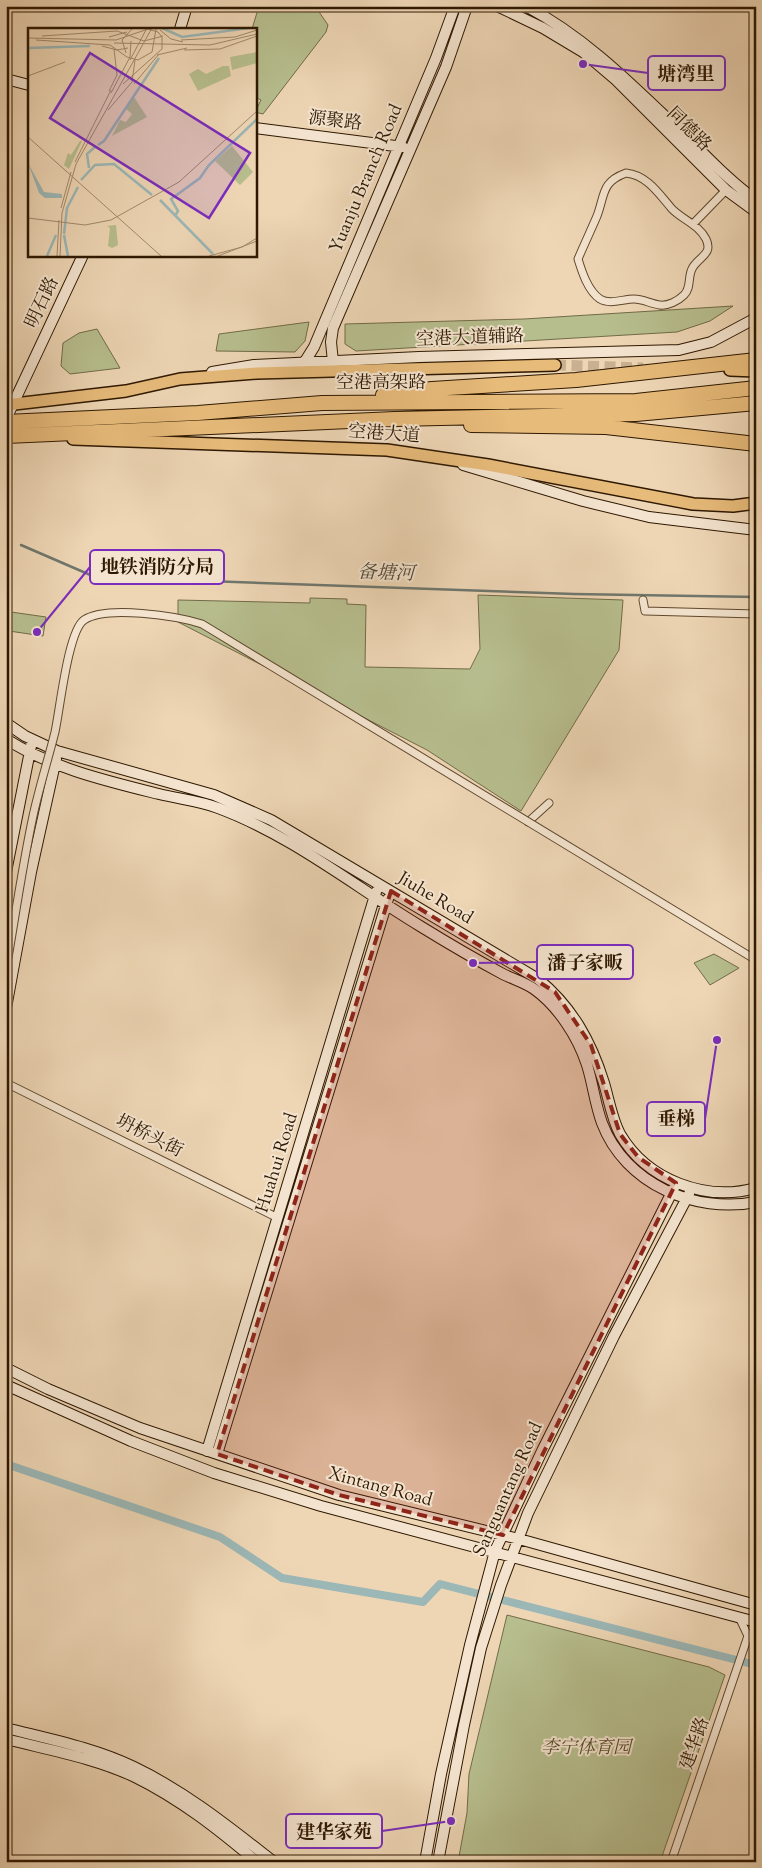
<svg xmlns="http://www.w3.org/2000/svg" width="762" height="1868" viewBox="0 0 762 1868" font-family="'Sorts Mill Goudy','Noto Serif SC',serif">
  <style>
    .green { fill: #b7be8e; stroke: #726b48 }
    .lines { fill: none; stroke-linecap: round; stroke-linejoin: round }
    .stream { stroke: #6f776e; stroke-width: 2.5 }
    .canal { stroke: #9bb7b6; stroke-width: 8 }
    .primary-tunnel { stroke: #c8b091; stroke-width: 11; stroke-dasharray: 11 5.5; stroke-linecap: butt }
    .street-casing { stroke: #5e482e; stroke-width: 9 }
    .secondary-casing { stroke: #2e1801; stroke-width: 12 }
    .primary-casing { stroke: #2e1801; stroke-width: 14 }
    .highway-casing { stroke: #2e1801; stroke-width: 16 }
    .street { stroke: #f4e4cf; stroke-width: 7 }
    .secondary { stroke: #f4e4cf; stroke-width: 10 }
    .primary { stroke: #e7bb7a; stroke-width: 11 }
    .highway { stroke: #e7bb7a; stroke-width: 14 }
    .street-bridge-casing { stroke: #5e482e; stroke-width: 9; stroke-linecap: butt }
    .street-bridge { stroke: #f4e4cf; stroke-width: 7 }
    .marked { fill: #8f2418; fill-opacity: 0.2; stroke: #8f2418; stroke-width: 4; stroke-dasharray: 10 6; stroke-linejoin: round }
    .labels { text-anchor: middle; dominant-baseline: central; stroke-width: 4; stroke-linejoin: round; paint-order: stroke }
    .street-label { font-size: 18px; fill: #2e1801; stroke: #f4e4cf }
    .park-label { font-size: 18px; font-style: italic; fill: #574a2b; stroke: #f4e4cf }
    .water-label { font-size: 19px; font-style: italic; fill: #4f4837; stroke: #f4e4cf }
    .inset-river { fill: none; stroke: #9bb7b6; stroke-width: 2.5 }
    .inset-road { fill: none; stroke: #a18a6d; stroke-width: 1 }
    .view { fill: #7b2cbf; fill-opacity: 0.15; stroke: #7b2cbf; stroke-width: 2.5 }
    .inset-edge { fill: none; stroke: #2e1801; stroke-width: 2.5 }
    .leader { fill: none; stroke: #7b2cbf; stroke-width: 2 }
    .callout-dot { fill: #7b2cbf; stroke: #f4e4cf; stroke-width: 2 }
    .callout { fill: #f4e4cf; stroke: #7b2cbf; stroke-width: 2 }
    .callout-label { font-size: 19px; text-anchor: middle; font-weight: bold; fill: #2e1801 }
  </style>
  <rect width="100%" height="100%" fill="#eed6b5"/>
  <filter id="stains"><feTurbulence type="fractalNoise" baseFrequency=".004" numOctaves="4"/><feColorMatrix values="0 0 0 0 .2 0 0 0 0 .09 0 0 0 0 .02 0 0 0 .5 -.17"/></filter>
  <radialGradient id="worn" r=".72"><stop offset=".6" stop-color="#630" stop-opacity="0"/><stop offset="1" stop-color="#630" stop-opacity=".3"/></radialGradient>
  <!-- green -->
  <path class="green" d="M 259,6 L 315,6 L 328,25 L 326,32 L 263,114 L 255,112 L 261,100 L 255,97 L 255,29 L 252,29 Z
    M 733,306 L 710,321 L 677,332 L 356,351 L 345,344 L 345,324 L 524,319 Z
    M 309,322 L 305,341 L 295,352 L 216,351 L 219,334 Z
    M 97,329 L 120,368 L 70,374 L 61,366 L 63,343 L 79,333 Z
    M 478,595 L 623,600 L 619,650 L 521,811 L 427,750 L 178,622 L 178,600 L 310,603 L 310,598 L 347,599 L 347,604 L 366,605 L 365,667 L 470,669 L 480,649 Z
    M 11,612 L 46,617 L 43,636 L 9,631 Z
    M 714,954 L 739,968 L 710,985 L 694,963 Z
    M 507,1615 L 709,1667 L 725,1675 L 660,1862 L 458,1862 L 467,1813 L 469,1774 Z"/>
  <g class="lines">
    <!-- stream -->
    <path class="stream" d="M 6,539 L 8,540
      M 21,545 L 95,577 L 574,594 L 756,597"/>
    <!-- canal -->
    <path class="canal" d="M 6,1464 L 220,1537 L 282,1578 L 423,1602 L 440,1584 L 756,1665"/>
    <!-- primary-tunnel -->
    <path class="primary-tunnel" d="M 555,365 L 643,368"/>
    <defs>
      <path id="street" d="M 626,173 C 647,175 659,194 672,209 C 683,220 699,225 706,239 C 713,254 700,256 693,267 C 687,276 692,287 684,295 C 678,301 668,306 660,305 C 651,304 643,299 634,299 C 623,299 610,305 600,299 C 588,291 582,272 578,259 C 584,245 591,230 597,216 C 605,195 601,182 626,173 Z
        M 693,224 L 726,190
        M 643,600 L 645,611 L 756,614
        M 528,822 L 549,803
        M 6,965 L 8,958 L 6,973
        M 6,1083 L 278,1218
        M 748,1636 L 756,1633
        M 671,1862 L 748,1636 L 739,1617"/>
      <path id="secondary" d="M 497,6 L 543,28 L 583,52 L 616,80 L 726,190 L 756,212
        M 526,6 C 590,40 638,91 691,141 C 711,161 732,183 756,200
        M 180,29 L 187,6
        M 6,79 L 29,85
        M 255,128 L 403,147
        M 333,362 L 331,342 L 333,328 L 446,67 L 467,6
        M 304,363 L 314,347 L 436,58 L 455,6
        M 212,372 L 254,365 L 419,357 L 679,350 L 711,342 L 756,318
        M 6,419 L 83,255
        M 463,465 L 583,501 L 649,517 L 756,530
        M 6,723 L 25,736 L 57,751 L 214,795 L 271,820 L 538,979 C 572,1007 591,1041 604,1083 C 609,1100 612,1119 620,1134 C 647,1180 705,1202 756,1188
        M 6,739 C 51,768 107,781 159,794 C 179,799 200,801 218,808 C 291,835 354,886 420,926 C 446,942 473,958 501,973 C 512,979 524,982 534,989 C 558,1006 578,1037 587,1065 C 593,1084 595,1104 602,1123 C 625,1184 695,1214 756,1202
        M 6,872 L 31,746
        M 6,1008 L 31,872 L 56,759
        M 6,1368 L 48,1389 L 140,1428 L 339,1495 L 519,1539 L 756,1605
        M 6,1385 L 131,1441 L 214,1473 L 321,1506 L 756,1622
        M 207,1451 L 376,892
        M 217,1454 L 388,899
        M 6,1728 C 49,1739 95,1748 134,1767 C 186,1792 229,1827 274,1862
        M 6,1739 C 49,1750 95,1758 135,1777 C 180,1799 219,1830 257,1862
        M 425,1862 L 441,1774 L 470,1645 L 495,1551 L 543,1449 L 674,1188
        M 438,1862 L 464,1725 L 481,1648 L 501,1585 L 528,1513 L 614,1336 L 689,1194"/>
      <path id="primary" d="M 730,370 L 756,371
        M 6,405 L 126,391 L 180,379 L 257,373 L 555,365
        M 73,439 L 387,450 L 488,465 L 693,504 L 733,506 L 756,503"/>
      <path id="highway" d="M 383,395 L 432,389 L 576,380 L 756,360
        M 6,422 L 198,413 L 322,403 L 636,401 L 756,388
        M 471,425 L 606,427 L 756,444
        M 6,436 L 395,419 L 636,414 L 756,403"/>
    </defs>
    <!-- street casing -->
    <use href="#street" class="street-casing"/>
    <!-- secondary casing -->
    <use href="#secondary" class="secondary-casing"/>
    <!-- primary casing -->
    <use href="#primary" class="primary-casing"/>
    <!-- highway casing -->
    <use href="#highway" class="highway-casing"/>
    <!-- street -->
    <use href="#street" class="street"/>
    <!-- secondary -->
    <use href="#secondary" class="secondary"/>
    <!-- primary -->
    <use href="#primary" class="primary"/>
    <!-- highway -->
    <use href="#highway" class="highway"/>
    <defs>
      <path id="street-bridge" d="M 8,958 C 16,911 23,863 33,816 C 39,788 48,760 55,732 C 60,709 68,631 84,620 C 106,605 177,616 202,624 L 756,960"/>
    </defs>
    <!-- street-bridge casing -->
    <use href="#street-bridge" class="street-bridge-casing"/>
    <!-- street-bridge -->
    <use href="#street-bridge" class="street-bridge"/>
  </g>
  <!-- marked area -->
  <path class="marked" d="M 391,891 L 555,992 L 591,1045 L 620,1134 L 638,1157 L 676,1183 L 503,1535 L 339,1495 L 217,1454 Z"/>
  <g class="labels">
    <!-- street labels -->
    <g class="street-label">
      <text transform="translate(335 122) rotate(7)">源聚路</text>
      <text transform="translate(688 130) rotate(45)">同德路</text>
      <text transform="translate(367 179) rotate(-67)">Yuanju Branch Road</text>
      <text transform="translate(43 303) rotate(-65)">明石路</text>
      <text transform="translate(470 339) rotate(-2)">空港大道辅路</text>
      <text x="381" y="384">空港高架路</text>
      <text transform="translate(384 435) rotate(4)">空港大道</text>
      <text transform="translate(435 899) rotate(31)">Jiuhe Road</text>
      <text transform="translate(149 1137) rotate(27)">坍桥头街</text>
      <text transform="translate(278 1163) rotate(-73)">Huahui Road</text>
      <text transform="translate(380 1488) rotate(15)">Xintang Road</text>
      <text transform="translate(509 1490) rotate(-66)">Sanguantang Road</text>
      <text transform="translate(696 1744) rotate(-71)">建华路</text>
    </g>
    <!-- park labels -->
    <g class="park-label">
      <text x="586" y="1749">李宁体育园</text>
    </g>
    <!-- water labels -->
    <g class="water-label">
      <text transform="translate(386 574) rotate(2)">备塘河</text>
    </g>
  </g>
  <!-- overview -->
  <g transform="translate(28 28)">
    <rect width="229" height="229" fill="#eed6b5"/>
    <path d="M 229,24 L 229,35 L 204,42 L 202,29 ZM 195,38 L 201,38 L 203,48 L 170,63 L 161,46 L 170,41 L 178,46 ZM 106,69 L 119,89 L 84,108 L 92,92 L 98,94 L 104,86 L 98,81 ZM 52,113 L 54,113 L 41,141 L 36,137 L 40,125 L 43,127 ZM 204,118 L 225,144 L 212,157 L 187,133 ZM 88,197 L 90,217 L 84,220 L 80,218 L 82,200 L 79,198 Z" fill="#b7be8e"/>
    <path d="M 0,135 L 16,164 L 34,166 L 34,170 L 17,170 L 11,165 Z" fill="#9bb7b6"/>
    <path class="inset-river" d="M 134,0 L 154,9 L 221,0M 0,20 L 62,18M 70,117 L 76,113 L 131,30M 61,140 L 59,126 L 68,118M 53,152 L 67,137 L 86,136 L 124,167M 132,172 L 185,226M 147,188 L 150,183 L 143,171 L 172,150 L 181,137 L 229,91M 36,206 L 39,180 L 50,159M 36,207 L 40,228M 19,228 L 28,207"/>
    <path class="inset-road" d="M 132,2 L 143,11 L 155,14M 14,8 L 89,3 L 116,13 L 135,8M 81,9 L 99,4M 0,10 L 88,12 L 120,1 L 130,4 L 134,9 L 134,21 L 95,56M 8,12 L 82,17 L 99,29 L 110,32 L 124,24 L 128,1M 153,12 L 207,9 L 229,2M 86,15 L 182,17 L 229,6M 74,18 L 89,22 L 100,20M 156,22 L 192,21 L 229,8M 98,25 L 94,12 L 105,0M 129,27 L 159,20M 102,32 L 119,0M 0,48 L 37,34M 106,56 L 131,26M 81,63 L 89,47 L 86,21M 83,65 L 102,29 L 103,13M 80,82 L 104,54 L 107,32M 0,109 L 133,228M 47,134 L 83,62M 33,180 L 43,144M 0,190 L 57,197 L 83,192 L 151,154 L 229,83M 29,228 L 31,192M 32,228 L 34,185 L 48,136 L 124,0M 181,228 L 214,219 L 229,210M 190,228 L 229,213"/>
    <path class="view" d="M 62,25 L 222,125 L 181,190 L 22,90 Z"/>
    <rect width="229" height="229" class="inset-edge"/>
  </g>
  <!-- callouts -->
  <path class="leader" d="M583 64L648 73M37 632L90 567M473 963L537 962M717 1040L705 1119M451 1821L382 1831"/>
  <g class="callout-dot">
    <circle cx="583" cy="64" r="5"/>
    <circle cx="37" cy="632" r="5"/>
    <circle cx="473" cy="963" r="5"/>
    <circle cx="717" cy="1040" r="5"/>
    <circle cx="451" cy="1821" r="5"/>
  </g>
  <g class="callout">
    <rect x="648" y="56" width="77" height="34" rx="5"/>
    <rect x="90" y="550" width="134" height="34" rx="5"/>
    <rect x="537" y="945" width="96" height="34" rx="5"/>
    <rect x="647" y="1102" width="58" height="34" rx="5"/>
    <rect x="286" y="1814" width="96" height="34" rx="5"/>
  </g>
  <g class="callout-label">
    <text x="686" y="80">塘湾里</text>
    <text x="157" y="573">地铁消防分局</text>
    <text x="585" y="969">潘子家畈</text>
    <text x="676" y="1125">垂梯</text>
    <text x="334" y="1838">建华家苑</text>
  </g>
  <!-- margin -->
  <rect width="762" height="1868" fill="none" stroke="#eed6b5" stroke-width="25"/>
  <rect x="8" y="8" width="747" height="1853" fill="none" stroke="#2e1801" stroke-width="2.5"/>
  <rect x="12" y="12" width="737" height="1843" fill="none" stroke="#2e1801"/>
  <rect width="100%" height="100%" filter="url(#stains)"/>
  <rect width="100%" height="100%" fill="url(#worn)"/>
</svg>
